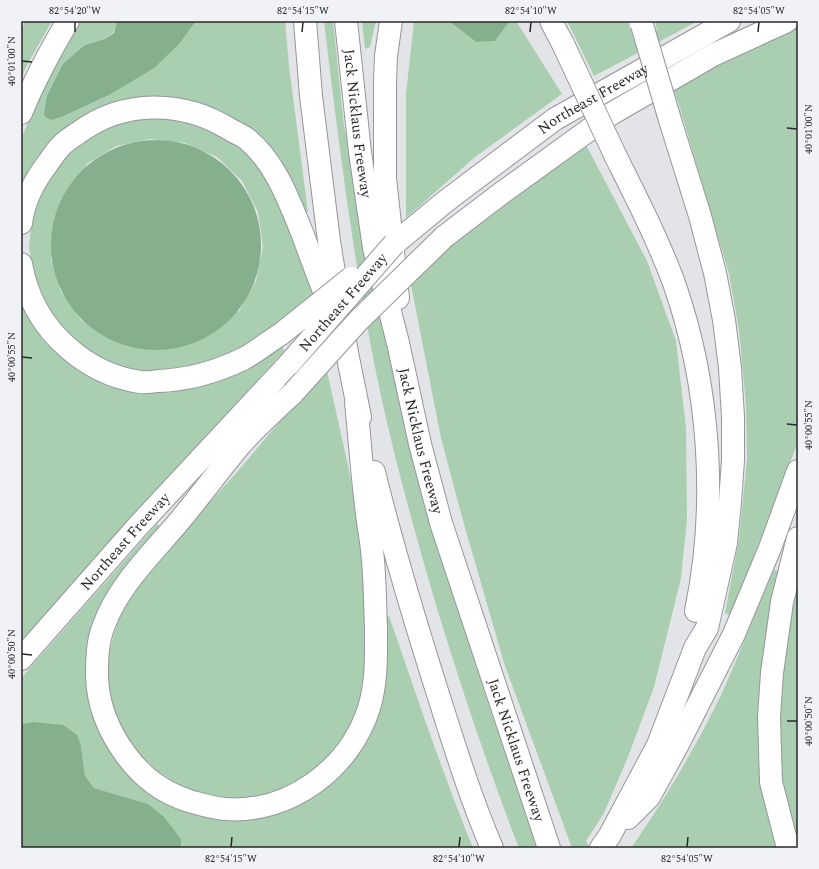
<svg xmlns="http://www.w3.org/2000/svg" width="819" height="869" viewBox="0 0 819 869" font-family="Spectral,serif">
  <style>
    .green { fill: #a9ceb0; fill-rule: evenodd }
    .forest { fill: #85af8d }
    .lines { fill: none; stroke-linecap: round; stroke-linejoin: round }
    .motorway-casing { stroke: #959699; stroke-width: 24 }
    .motorway { stroke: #fff; stroke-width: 22 }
    .motorway-bridge-casing { stroke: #959699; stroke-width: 24; stroke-linecap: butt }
    .motorway-bridge { stroke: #fff; stroke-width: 22 }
    .ticks { fill: none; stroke: #282829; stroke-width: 1.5 }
    .labels { text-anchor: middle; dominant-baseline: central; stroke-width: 3; stroke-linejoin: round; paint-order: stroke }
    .street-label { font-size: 15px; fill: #282829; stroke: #f1f2f5 }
    .neatline { fill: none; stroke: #282829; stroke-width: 1.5 }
    .ticks-label { font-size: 10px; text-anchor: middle; fill: #282829 }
  </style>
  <rect width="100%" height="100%" fill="#e3e4e8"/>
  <!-- green -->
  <path class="green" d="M 26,21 L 52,21 L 26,67 L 21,79 L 21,29 Z
    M 78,21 L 117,21 L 114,32 L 105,39 L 85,45 L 52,120 L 64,116 L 109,95 L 180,43 L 196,21 L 285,21 L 289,66 L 308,212 L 303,213 L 239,124 L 95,114 L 21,198 L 22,137 L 39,95 Z
    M 324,21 L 333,21 L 344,126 L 450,582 L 491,712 L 533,829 L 541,848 L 519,848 C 488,768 461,687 436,605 C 414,530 393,454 377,377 C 353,259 338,140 324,21 Z
    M 362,21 L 376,21 L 370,47 L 365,49 Z
    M 414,21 L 449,21 L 476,42 L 495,41 L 510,21 L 516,21 L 562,94 L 475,157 L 406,218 L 406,94 Z
    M 567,21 L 628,21 L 635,44 L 657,30 L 655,21 L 698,21 L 594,76 Z
    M 798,23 L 798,442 L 764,531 L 730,615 L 725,613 L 739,539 L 747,459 L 746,405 L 739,330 L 729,274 L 679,105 L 672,85 L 731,54 Z
    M 135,117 L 185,118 L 238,143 L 257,161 L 282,205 L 313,295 L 246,348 L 224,359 L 146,375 L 119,367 L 94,355 L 76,343 L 58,324 L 45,306 L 33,273 L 29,247 L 32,217 L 37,196 L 69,150 L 88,134 ZM 150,139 L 185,143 L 217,157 L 242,181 L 258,212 L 263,247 L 256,281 L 239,311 L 82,321 L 61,292 L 51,259 L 87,164 L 116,146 Z
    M 585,143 L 647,261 L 676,341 L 686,428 L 687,519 L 681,578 L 654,687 L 628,757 L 604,813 L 586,841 L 590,848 L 572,848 L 504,663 L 462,517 L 441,438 L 411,285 L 454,242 Z
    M 21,288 L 33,317 L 143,389 L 281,340 L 284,351 L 139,510 L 21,644 Z
    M 327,371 L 349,470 L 359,529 L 363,563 L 367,672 L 360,709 L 347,738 L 326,763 L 284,789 L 260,797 L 244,799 L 211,798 L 181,787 L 156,770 L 139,753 L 125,734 L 115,713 L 109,687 L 108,661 L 113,636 L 122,611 L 141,581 L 170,546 L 238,471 L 281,420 Z
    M 157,524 L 162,528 L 100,620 L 118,755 L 220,816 L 339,775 L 384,617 L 389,616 C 416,694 442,772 473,848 L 181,848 L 181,839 L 148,804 L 94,788 L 85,776 L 81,746 L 33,722 L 21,724 L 21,678 Z
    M 798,561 L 798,848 L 791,826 L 780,767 L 778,692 Z
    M 774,570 L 781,572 L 771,614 L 782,848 L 631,848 C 664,801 697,745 722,693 C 740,653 756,611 774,570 Z"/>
  <!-- forest -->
  <path class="forest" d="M 117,21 L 196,21 L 180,43 L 154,68 L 109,95 L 64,116 L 52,120 L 47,118 L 44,115 L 47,96 L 63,64 L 85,45 L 105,39 L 114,33 Z
    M 449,21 L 510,21 L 495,41 L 476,42 Z
    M51 245a105 105 0 1 1 210 0a105 105 0 1 1-210 0Z
    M 33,722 L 63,725 L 77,735 L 81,746 L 85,776 L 94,788 L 148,804 L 164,817 L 181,839 L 181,848 L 21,848 L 21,724 Z"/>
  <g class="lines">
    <defs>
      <g id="motorway">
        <path d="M 305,21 L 311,96 L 329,241 L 347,353 L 360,417"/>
        <path id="s1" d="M 346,21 L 360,152 L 374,248 L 398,343 L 420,444 L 441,523 L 549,848"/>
        <path d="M 391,21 L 386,56 L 385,82 L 385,178 L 398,298"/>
        <path d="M 551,21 L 564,46"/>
        <path d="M 21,113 C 34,81 50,51 68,21"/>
        <path d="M 616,157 C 637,199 658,240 674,283 C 710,386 718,505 696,611"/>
        <path d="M 21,223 C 24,200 34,181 48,163 C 52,157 56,151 61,146 C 65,141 72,137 78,133 C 124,99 183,100 231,130 C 236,133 242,135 247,139 C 276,163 289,201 303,235 C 312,260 321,284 331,309"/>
        <path d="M 444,237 L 499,195 L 611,114 L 713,55 L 787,21"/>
        <path id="s2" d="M 394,244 L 446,201 L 555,119 L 729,21"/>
        <path d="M 21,264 C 27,298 42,325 67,347 C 87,365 113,378 140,382 C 146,383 152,382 158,381 C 188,380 216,372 243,359 C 256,352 268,342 281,334"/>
        <path d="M 293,393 C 275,410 256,427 240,445 C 220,469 201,495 181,519 C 153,553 119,584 104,625 C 97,642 97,660 97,677 C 98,707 109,732 126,755 C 143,778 162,792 189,801 C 200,804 212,808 225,809 C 290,814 350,768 369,708 C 377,682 376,655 376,629 C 375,603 375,576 372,550 C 371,538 368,526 367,513 C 362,477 360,440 356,403"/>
        <path d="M 374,472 C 392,546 414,618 437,691 C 454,744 470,797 492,848"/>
        <path id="s3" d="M 21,659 L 139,525 L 289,364"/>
        <path d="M 628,818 L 649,797 L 677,746 L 734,634 L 770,548 L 798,471"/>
        <path d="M 601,848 L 610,835 L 658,745 L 695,648 L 707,628 L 726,543 L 730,502 L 733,460 L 733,417 L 730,368 L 724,320 L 715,273 L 700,216 L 670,120"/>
        <path d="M 788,848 L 771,782 L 769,717 L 772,673 L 782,602 L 798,538"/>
      </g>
    </defs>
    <!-- motorway casing -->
    <use href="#motorway" class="motorway-casing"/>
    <!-- motorway -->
    <use href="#motorway" class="motorway"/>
    <defs>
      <g id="motorway-bridge">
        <path d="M 642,25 L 670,120"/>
        <path d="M 564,46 L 616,157"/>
        <path d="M 281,334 L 351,278"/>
        <path id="s4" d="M 289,364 L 394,244"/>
        <path d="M 293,393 L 358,321 L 444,237"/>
      </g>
    </defs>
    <!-- motorway-bridge casing -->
    <use href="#motorway-bridge" class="motorway-bridge-casing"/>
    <!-- motorway-bridge -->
    <use href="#motorway-bridge" class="motorway-bridge"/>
  </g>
  <!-- ticks -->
  <path class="ticks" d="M 75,32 L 75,22M 302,32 L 303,22M 530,32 L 531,22M 758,32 L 759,22M 22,61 L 32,62M 787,128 L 797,129M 22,357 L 32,358M 787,424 L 797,425M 22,654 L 32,655M 787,721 L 797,721M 231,847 L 232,837M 459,847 L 460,837M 687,847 L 688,837"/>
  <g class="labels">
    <!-- street labels -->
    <g class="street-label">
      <text stroke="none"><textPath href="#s2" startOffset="247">Northeast Freeway</textPath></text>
      <text stroke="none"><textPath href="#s1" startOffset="103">Jack Nicklaus Freeway</textPath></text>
      <text stroke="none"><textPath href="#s4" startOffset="82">Northeast Freeway</textPath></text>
      <text stroke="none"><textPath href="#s1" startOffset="427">Jack Nicklaus Freeway</textPath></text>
      <text stroke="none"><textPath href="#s3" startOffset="157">Northeast Freeway</textPath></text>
      <text stroke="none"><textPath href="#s1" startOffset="751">Jack Nicklaus Freeway</textPath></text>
    </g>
  </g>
  <!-- border -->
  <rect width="819" height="869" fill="none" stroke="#f1f2f5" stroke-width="44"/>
  <rect x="22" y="22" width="775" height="825" class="neatline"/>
  <g class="ticks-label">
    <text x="75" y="14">82°54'20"W</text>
    <text x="303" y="14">82°54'15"W</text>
    <text x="531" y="14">82°54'10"W</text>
    <text x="759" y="14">82°54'05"W</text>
    <text transform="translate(11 61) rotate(-90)" y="4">40°01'00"N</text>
    <text transform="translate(808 129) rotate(-90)" y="4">40°01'00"N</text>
    <text transform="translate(11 357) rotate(-90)" y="4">40°00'55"N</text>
    <text transform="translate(808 425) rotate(-90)" y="4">40°00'55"N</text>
    <text transform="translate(11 654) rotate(-90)" y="4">40°00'50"N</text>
    <text transform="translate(808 721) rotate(-90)" y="4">40°00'50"N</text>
    <text x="231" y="862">82°54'15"W</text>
    <text x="459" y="862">82°54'10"W</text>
    <text x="687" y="862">82°54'05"W</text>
  </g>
</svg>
